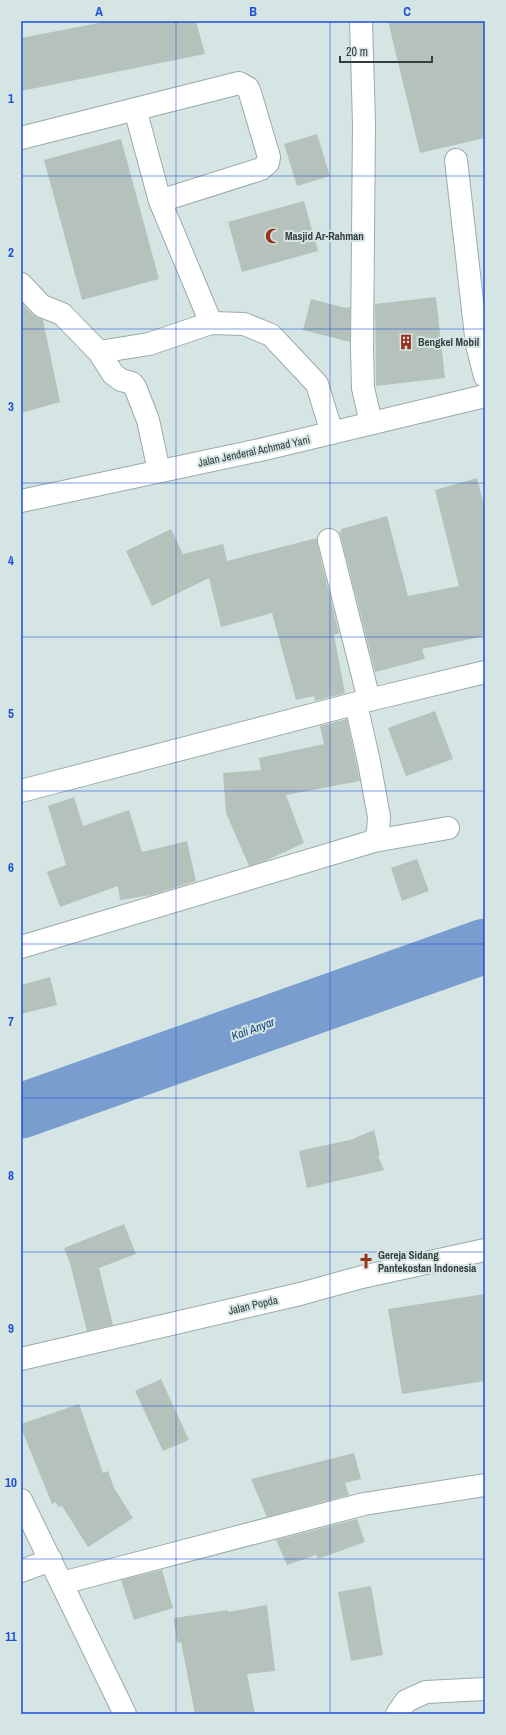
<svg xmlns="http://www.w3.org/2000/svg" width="506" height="1735" viewBox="0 0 506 1735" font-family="'Archivo Narrow',sans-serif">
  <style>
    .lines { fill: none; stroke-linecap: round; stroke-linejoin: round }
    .river { stroke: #7a9dcf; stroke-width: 55 }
    .building { fill: #b5c2bb }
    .minor-casing { stroke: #9baaaa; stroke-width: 24 }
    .major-casing { stroke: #9baaaa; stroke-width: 24 }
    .minor { stroke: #fff; stroke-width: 22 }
    .major { stroke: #fff; stroke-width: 22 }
    .grid { fill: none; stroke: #1d4ed8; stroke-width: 1; stroke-opacity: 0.55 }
    .labels { text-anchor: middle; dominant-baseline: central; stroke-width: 4; stroke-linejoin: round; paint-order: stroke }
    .poi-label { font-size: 11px; font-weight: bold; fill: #353c3b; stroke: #d4e5e4; text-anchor: start }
    .street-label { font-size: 11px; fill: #353c3b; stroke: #d4e5e4 }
    .water-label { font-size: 12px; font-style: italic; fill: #13427e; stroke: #d4e5e4 }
    .neatline { fill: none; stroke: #1d4ed8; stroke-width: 1.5 }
    .grid-label { font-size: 13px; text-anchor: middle; font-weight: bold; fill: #1d4ed8 }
  </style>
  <rect width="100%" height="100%" fill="#d4e5e4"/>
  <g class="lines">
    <!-- river -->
    <path class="river" d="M 21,1111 L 485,946"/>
  </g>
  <!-- building -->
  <path class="building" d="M 109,21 L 196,21 L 205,54 L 21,91 L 21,38 Z
    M 388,21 L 485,21 L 485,138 L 420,153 Z
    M 317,134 L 330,176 L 297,186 L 284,144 Z
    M 121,139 L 159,279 L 82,300 L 44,160 Z
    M 304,201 L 318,251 L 242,272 L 228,222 Z
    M 436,297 L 445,378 L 376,386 L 375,304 Z
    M 311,299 L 346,308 L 350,307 L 350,342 L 303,330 Z
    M 21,302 L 33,315 L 43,320 L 60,402 L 21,413 Z
    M 477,478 L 485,509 L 485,636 L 422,649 L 425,659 L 375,672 L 341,537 L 339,532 L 342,531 L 341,529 L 387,516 L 408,596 L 459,586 L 435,490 Z
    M 171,529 L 183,554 L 223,544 L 227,561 L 317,538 L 317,543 L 339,633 L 334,635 L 345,693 L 315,701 L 314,696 L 296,700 L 272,613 L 221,627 L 209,578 L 152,606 L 126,551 Z
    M 435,711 L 453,759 L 406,776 L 388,728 Z
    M 347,719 L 360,781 L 286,795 L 304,843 L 265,861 L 249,866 L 226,813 L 223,773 L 261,770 L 259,758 L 324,744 L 320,726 Z
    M 74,797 L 83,826 L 129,810 L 142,852 L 187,841 L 196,881 L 151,895 L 120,900 L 118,886 L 60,907 L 47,872 L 66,865 L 48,806 Z
    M 417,859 L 429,891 L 402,901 L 391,868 Z
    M 50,977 L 57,1005 L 21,1014 L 21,985 Z
    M 374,1130 L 380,1155 L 378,1156 L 384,1170 L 307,1188 L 299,1151 L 350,1140 Z
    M 124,1224 L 136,1254 L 99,1268 L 113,1325 L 87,1331 L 70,1263 L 64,1248 Z
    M 485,1294 L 485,1381 L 402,1394 L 388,1309 Z
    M 161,1379 L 189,1440 L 163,1451 L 135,1391 Z
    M 79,1404 L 103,1473 L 108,1471 L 114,1488 L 133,1518 L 88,1547 L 62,1506 L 58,1507 L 56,1502 L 52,1504 L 21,1428 L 21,1424 Z
    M 354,1453 L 361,1479 L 345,1483 L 349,1495 L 267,1517 L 251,1479 Z
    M 357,1519 L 365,1542 L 318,1559 L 316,1555 L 287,1565 L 276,1540 Z
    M 162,1570 L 173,1608 L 134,1620 L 121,1580 Z
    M 371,1586 L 383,1655 L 351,1661 L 338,1592 Z
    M 267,1605 L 275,1671 L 247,1674 L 255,1714 L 195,1714 L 181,1642 L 177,1643 L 174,1618 L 228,1610 L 228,1612 Z"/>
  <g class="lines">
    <defs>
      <path id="minor" d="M 361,21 L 364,124 L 362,350 L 363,388 L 371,423
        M 135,109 L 160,201 L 211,323
        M 21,138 L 239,83 L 248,88 L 250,93 L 269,157 L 268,163 L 261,169 L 160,201
        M 456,160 L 477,345 L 485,376
        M 21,284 L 42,306 L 62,314 L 99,352 L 113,374 L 121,380 L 132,383 L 135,387 L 148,420 L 159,471
        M 99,352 L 149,344 L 211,323 L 244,324 L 271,335 L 317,384 L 332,433
        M 329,540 L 369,700
        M 21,791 L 369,700 L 485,672
        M 374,841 L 448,828
        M 21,947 L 374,841 L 378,832 L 379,817 L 369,762 L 356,704
        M 21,1359 L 300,1294 L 362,1277 L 485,1250
        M 21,1500 L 125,1714
        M 21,1571 L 51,1560
        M 62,1583 L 364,1504 L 485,1485
        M 397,1714 L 406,1701 L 426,1692 L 485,1689"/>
      <path id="major" d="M 21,501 L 260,450 L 485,396"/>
    </defs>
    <!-- minor casing -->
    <use href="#minor" class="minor-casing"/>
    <!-- major casing -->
    <use href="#major" class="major-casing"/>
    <!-- minor -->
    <use href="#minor" class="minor"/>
    <!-- major -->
    <use href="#major" class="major"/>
  </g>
  <!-- grid -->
  <path class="grid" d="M 176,21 L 176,1714M 330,21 L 330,1714M 21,176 L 485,176M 21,329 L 485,329M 21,483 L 485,483M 21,637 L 485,637M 21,791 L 485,791M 21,944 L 485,944M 21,1098 L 485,1098M 21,1252 L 485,1252M 21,1406 L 485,1406M 21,1559 L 485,1559"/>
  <!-- icons -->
  <defs>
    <symbol id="mosque-bare" viewBox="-9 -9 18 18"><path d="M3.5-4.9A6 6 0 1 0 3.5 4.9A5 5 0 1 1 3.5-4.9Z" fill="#9a311c" stroke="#d4e5e4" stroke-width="2.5" paint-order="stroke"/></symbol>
    <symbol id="building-bare" viewBox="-9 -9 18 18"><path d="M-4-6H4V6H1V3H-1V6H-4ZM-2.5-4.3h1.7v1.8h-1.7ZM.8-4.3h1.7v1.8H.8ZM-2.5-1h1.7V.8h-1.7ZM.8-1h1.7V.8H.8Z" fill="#9a311c" stroke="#d4e5e4" stroke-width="2.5" paint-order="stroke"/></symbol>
    <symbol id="church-bare" viewBox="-9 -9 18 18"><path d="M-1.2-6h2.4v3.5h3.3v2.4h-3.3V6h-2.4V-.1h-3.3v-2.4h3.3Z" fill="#9a311c" stroke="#d4e5e4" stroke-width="2.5" paint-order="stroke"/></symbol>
  </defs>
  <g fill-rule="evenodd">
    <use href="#mosque-bare" x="262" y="225" width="22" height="22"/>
    <use href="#building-bare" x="395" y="331" width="22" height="22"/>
    <use href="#church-bare" x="355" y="1250" width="22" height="22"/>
  </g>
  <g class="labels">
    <!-- poi labels -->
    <g class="poi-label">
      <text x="285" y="236">Masjid Ar-Rahman</text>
      <text x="418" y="342">Bengkel Mobil</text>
      <text x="378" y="1255">Gereja Sidang<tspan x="378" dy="13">Pantekostan Indonesia</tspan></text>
    </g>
    <!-- street labels -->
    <g class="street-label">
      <text transform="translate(254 451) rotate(-12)">Jalan Jenderal Achmad Yani</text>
      <text transform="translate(253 1305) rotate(-13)">Jalan Popda</text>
    </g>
    <!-- water labels -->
    <g class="water-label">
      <text transform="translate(253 1029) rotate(-20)">Kali Anyar</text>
    </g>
  </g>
  <!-- border -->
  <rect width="506" height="1735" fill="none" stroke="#d4e5e4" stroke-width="44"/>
  <!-- scale -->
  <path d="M340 56v6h92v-6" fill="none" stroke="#353c3b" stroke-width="2"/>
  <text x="346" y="56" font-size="12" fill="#353c3b" stroke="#d4e5e4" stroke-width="3" paint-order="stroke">20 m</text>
  <rect x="22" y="22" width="462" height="1691" class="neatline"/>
  <g class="grid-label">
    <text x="99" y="16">A</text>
    <text x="253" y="16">B</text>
    <text x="407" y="16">C</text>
    <text x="11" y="103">1</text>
    <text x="11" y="257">2</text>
    <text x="11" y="411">3</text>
    <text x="11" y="565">4</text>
    <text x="11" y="718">5</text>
    <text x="11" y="872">6</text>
    <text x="11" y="1026">7</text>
    <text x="11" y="1180">8</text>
    <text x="11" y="1333">9</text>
    <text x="11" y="1487">10</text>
    <text x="11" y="1641">11</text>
  </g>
</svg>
